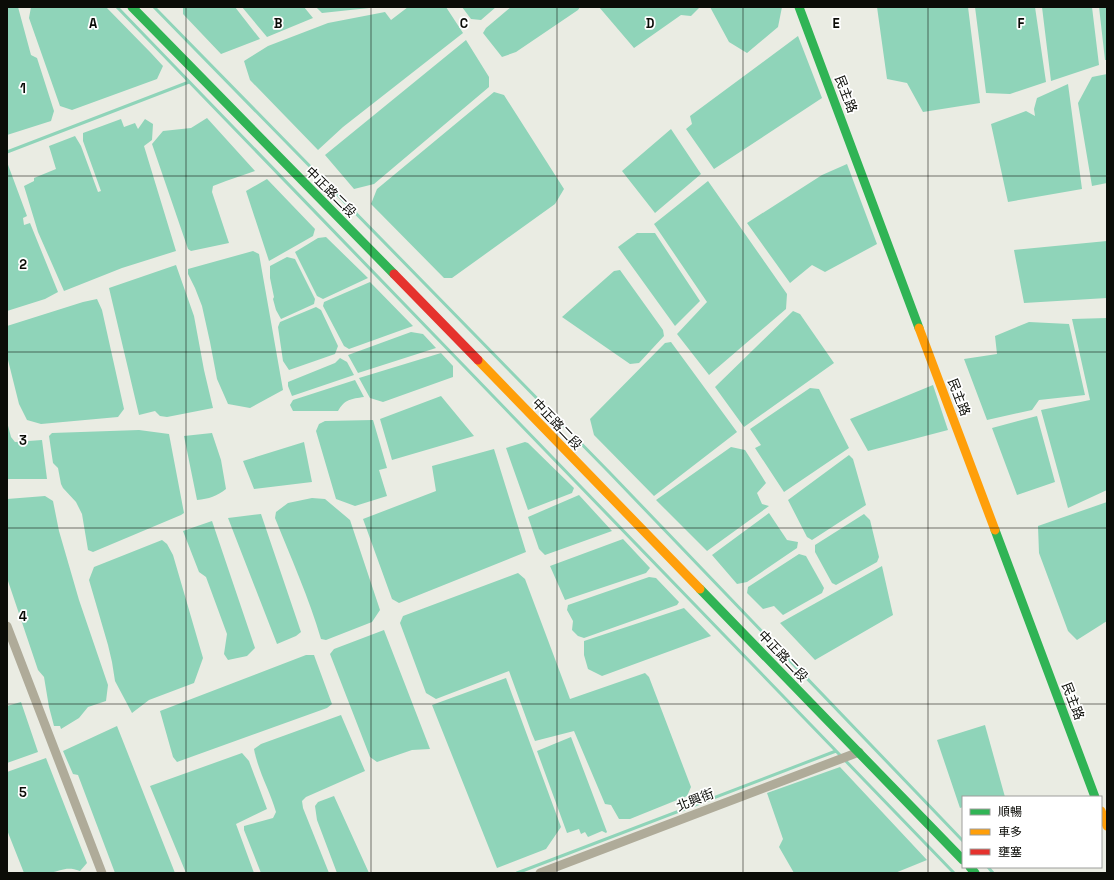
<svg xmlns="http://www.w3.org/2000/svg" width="1114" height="880" viewBox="0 0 1114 880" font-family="'Space Grotesk','Noto Sans TC',sans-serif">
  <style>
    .water { fill: #8fd4b9 }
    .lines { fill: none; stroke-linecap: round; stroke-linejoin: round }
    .stream { stroke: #8fd4b9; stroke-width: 3 }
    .street { stroke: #afab99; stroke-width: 9 }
    .fast { stroke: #30b455; stroke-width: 9 }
    .slow { stroke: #ff9f0a; stroke-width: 9 }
    .jam { stroke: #e5322d; stroke-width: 9 }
    .grid { fill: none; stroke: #0b0c07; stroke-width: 1; stroke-opacity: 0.55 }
    .labels { text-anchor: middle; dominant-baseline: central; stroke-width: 3.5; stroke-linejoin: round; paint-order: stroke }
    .street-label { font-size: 13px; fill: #0b0c07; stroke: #fff }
    .grid-label { font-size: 13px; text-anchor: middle; font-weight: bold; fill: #0b0c07; stroke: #fff; stroke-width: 3.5; stroke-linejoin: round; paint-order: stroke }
  </style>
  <rect width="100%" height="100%" fill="#eaece3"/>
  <!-- water -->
  <path class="water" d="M 7,7 L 18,7 L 31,55 L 37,58 L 54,111 L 51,121 L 7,135 Z
    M 31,7 L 106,7 L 151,53 L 163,66 L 157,79 L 72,110 L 60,106 L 29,18 Z
    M 183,7 L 235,7 L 260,39 L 221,54 L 183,14 Z
    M 242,7 L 304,7 L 313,18 L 267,37 Z
    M 316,7 L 368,7 L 369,8 L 322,13 Z
    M 408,7 L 446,7 L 463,33 L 343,127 L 318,150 L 250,80 L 244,61 L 268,46 L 328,23 L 385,12 L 391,20 Z
    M 462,7 L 496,7 L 481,20 L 471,19 Z
    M 511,7 L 580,7 L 578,10 L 516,52 L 502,57 L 483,33 L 486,28 Z
    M 599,7 L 698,7 L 699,8 L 691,16 L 681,15 L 634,48 Z
    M 710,7 L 782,7 L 778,27 L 747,53 L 729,42 Z
    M 877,7 L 968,7 L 980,103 L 923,112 L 907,83 L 887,79 Z
    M 975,7 L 1035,7 L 1046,82 L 1010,94 L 986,93 Z
    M 1042,7 L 1092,7 L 1099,65 L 1051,81 Z
    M 1099,7 L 1107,7 L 1107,60 L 1105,60 Z
    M 798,36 L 822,98 L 714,169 L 686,129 L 692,124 L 690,116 Z
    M 466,40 L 489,77 L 489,87 L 374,184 L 354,189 L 325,155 Z
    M 1107,74 L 1107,183 L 1092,186 L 1078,103 L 1092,77 Z
    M 1068,84 L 1082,189 L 1008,202 L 991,124 L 1026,111 L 1035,116 L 1034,109 L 1037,98 Z
    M 494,92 L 504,95 L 564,189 L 555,204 L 452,278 L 444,278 L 371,204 L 377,189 Z
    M 207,118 L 255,171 L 226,181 L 213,186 L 212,192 L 229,243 L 191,251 L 188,249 L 152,144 L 163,131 L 191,128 Z
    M 121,119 L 124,127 L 135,123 L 138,129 L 145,119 L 153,124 L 152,140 L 144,146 L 176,251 L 122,268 L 64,291 L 38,232 L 24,186 L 34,181 L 34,178 L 56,169 L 49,146 L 75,136 L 81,146 L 98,192 L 101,191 L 83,141 L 83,133 Z
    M 671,129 L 701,174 L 655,213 L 622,171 Z
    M 7,162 L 27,216 L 23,218 L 24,225 L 30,223 L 58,292 L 45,299 L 7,311 Z
    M 847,164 L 877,244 L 825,272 L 812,265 L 790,283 L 747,223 L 822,175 Z
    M 267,179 L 315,229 L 313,236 L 269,261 L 246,191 Z
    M 708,181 L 787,294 L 786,309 L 709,375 L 677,334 L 707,302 L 654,224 Z
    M 637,233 L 655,233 L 700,301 L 675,326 L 618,247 Z
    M 326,237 L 368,278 L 323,299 L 317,296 L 295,252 L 318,238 Z
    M 1107,241 L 1107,298 L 1024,303 L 1014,250 Z
    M 253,251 L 259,254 L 283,390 L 250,408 L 228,404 L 217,379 L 210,342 L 202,306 L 195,288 L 188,274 L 188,269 Z
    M 287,257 L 295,259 L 315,299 L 314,304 L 281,319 L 276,310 L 273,299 L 274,297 L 270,278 L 270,266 Z
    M 176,265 L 194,316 L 204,370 L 213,408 L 167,417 L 160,416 L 155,411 L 139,415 L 109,288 Z
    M 620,270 L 663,330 L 664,336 L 639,363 L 630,364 L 562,317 L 614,271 Z
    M 370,282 L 413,326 L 349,349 L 344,346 L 323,306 L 324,302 Z
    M 97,299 L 102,310 L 124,409 L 118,417 L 41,424 L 27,420 L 19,404 L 7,356 L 7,326 L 83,302 Z
    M 316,307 L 321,310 L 338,346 L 335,354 L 289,370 L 283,361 L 278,327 L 280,322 Z
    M 793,311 L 800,314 L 834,363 L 744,427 L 715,387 Z
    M 1107,318 L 1107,490 L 1068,508 L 1041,410 L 1090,400 L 1072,319 Z
    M 1029,322 L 1069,324 L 1085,395 L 1039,400 L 1032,410 L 987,420 L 964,359 L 997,354 L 995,336 Z
    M 411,332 L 423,334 L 436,348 L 358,373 L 348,355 Z
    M 671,342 L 737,432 L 654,496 L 594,435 L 590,419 L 665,343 Z
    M 441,353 L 453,366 L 453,377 L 383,402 L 370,398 L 359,378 Z
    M 340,358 L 347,362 L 354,375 L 292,396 L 288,386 L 288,382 L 335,363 Z
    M 355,380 L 364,397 C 351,399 345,399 338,411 L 293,411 L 290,405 L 293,400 Z
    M 933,385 L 948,430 L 868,451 L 850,419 Z
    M 810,388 L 819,389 L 849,448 L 784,492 L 755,448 L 761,445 L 750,429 Z
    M 441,396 L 474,436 L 392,460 L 380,419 Z
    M 1037,416 L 1055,482 L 1017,495 L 992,428 Z
    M 373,420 L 387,468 L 379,470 L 387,496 L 355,506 L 336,499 L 316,431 L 319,424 L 325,421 Z
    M 7,422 L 11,437 L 15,442 L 42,440 L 47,479 L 7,479 Z
    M 139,430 L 169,434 L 184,513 L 181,515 L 93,552 L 88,550 L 82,514 L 76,502 L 63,488 L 61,484 L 58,468 L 53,463 L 49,436 L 52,433 Z
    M 212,433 L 221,460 L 226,489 C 217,496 209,499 197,500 L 184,436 Z
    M 304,442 L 312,482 L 254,489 L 243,461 Z
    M 525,442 L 528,443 L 574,488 L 572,493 L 528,510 L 506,448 Z
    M 731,447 L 745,450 L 766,483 L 757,493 L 762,504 L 769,506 L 707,551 L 656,500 Z
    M 494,449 L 526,552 L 399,603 L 392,599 L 363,519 L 436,491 L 432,466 Z
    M 849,455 L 853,459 L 866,505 L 812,540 L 807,537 L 788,500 Z
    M 579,495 L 612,531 L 545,555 L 539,549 L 528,517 Z
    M 45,496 L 53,501 L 59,531 L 79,600 L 108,685 L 106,701 L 88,707 L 79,718 L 61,729 L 60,726 L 54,726 L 49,707 L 44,677 L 38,670 L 7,578 L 7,499 Z
    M 312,498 L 325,499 L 350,520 L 380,610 L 372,622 L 326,640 L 321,639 C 309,598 291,558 275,518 L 276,512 L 288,503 Z
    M 1107,502 L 1107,621 L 1077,640 L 1068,631 L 1039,553 L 1038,526 Z
    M 769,513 L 787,540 L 798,542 L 797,548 L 747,582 L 737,584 L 712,555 Z
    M 261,514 L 301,632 L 296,636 L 277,644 L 228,518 Z
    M 864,514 L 870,520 L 879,557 L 877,562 L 836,585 L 832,583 L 815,552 L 815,545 Z
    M 212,521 L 255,648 L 247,656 L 228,660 L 224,654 L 227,634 L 206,577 L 199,572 L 183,531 Z
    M 623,539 L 650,568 L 646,573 L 565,600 L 550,566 Z
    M 162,540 L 167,544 L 173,555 L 203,658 L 194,683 L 149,700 L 132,713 L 115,681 L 112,662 L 108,645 L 89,580 L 94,567 Z
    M 799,554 L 806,556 L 824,588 L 822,593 L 783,615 L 774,606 L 763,609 L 747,593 L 748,587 Z
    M 882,566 L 893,615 L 815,660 L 780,623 Z
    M 518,573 L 525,579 L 570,699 L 645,673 L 649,677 L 691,787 L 687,796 L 630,819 L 619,819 L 611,805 L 605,804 L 574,731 L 535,741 L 532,734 L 509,671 L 436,699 L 426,693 L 400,623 L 403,616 Z
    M 649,577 L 656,578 L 679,602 L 677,605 L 584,638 L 578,636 L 572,630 L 573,621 L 567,610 L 568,605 Z
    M 684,608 L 711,636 L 602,676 L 588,669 L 584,655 L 584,641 Z
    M 384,630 L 430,749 L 412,750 L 377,762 L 370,757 L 330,654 L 334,649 Z
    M 306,655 L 314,655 L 332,704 L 327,708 L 177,762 L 173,757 L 160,711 Z
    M 506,678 L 561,827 L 546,849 L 497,868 L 432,705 Z
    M 21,702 L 38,752 L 7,763 L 7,706 Z
    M 341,715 L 365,771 L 306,797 L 302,801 L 303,808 L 329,873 L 261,873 L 244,830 L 244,826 L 273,818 L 276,812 C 270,791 258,771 254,749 L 261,744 Z
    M 985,725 L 1005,797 L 963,797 L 963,807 L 960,808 L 937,740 Z
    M 117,726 L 175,873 L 115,873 L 78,775 L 73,774 L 63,751 Z
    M 571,737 L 607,832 L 606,833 L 602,831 L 588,837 L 585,832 L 581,834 L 579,829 L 567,833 L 537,751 Z
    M 242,753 L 249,761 L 267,809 L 236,824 L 254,873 L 186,873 L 150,786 Z
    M 46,758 L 87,863 L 80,871 C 66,866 62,871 49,873 C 41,874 32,873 24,873 L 7,830 L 7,772 Z
    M 840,767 L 927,860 L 895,873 L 794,873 L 779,847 L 783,839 L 767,793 Z
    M 334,796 L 369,873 L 337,873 L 317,820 L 315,806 L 318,802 Z"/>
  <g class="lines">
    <!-- stream -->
    <path class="stream" d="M 117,7 L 954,873
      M 154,7 L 609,472 L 963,841
      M 7,152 L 189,82
      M 988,867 L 993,873
      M 517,873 L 836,751"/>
    <!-- street -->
    <path class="street" d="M 7,626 L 102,873
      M 540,873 L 859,752"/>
    <!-- fast -->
    <path class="fast" d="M 132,7 L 394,274
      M 799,7 L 919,328
      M 995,530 L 1095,797
      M 700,589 L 963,860
      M 970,867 L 975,873"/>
    <!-- slow -->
    <path class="slow" d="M 919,328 L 995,530
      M 478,360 L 700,589
      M 1101,811 L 1107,826"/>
    <!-- jam -->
    <path class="jam" d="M 394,274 L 478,360"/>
  </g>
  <!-- grid -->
  <path class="grid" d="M 186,7 L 186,873M 371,7 L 371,873M 557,7 L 557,873M 743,7 L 743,873M 928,7 L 928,873M 7,176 L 1107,176M 7,352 L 1107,352M 7,528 L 1107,528M 7,704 L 1107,704"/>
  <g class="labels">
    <!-- street labels -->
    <g class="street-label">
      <text transform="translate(846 94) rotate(69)">民主路</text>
      <text transform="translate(331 192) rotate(45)">中正路二段</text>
      <text transform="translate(959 397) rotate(69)">民主路</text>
      <text transform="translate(557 424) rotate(46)">中正路二段</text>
      <text transform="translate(783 656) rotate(46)">中正路二段</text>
      <text transform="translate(1073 701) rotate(69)">民主路</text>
      <text transform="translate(695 800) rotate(-21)">北興街</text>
    </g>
  </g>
  <g class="grid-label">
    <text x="93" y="28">A</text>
    <text x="278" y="28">B</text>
    <text x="464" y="28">C</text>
    <text x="650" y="28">D</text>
    <text x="836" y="28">E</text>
    <text x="1021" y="28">F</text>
    <text x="23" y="93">1</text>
    <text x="23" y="269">2</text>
    <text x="23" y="445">3</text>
    <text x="23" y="621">4</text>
    <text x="23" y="797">5</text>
  </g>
  <!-- border -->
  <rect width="1114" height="880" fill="none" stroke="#0b0c07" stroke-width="16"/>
  <!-- legend -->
  <rect x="962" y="796" width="140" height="72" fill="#ffffff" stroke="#9d9e9c"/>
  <rect x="970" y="809" width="20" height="6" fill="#30b455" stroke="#9d9e9c"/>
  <text x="998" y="816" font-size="12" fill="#0b0c07">順暢</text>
  <rect x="970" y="829" width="20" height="6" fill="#ff9f0a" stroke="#9d9e9c"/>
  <text x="998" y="836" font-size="12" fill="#0b0c07">車多</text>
  <rect x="970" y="849" width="20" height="6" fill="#e5322d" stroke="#9d9e9c"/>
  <text x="998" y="856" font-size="12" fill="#0b0c07">壅塞</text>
</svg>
